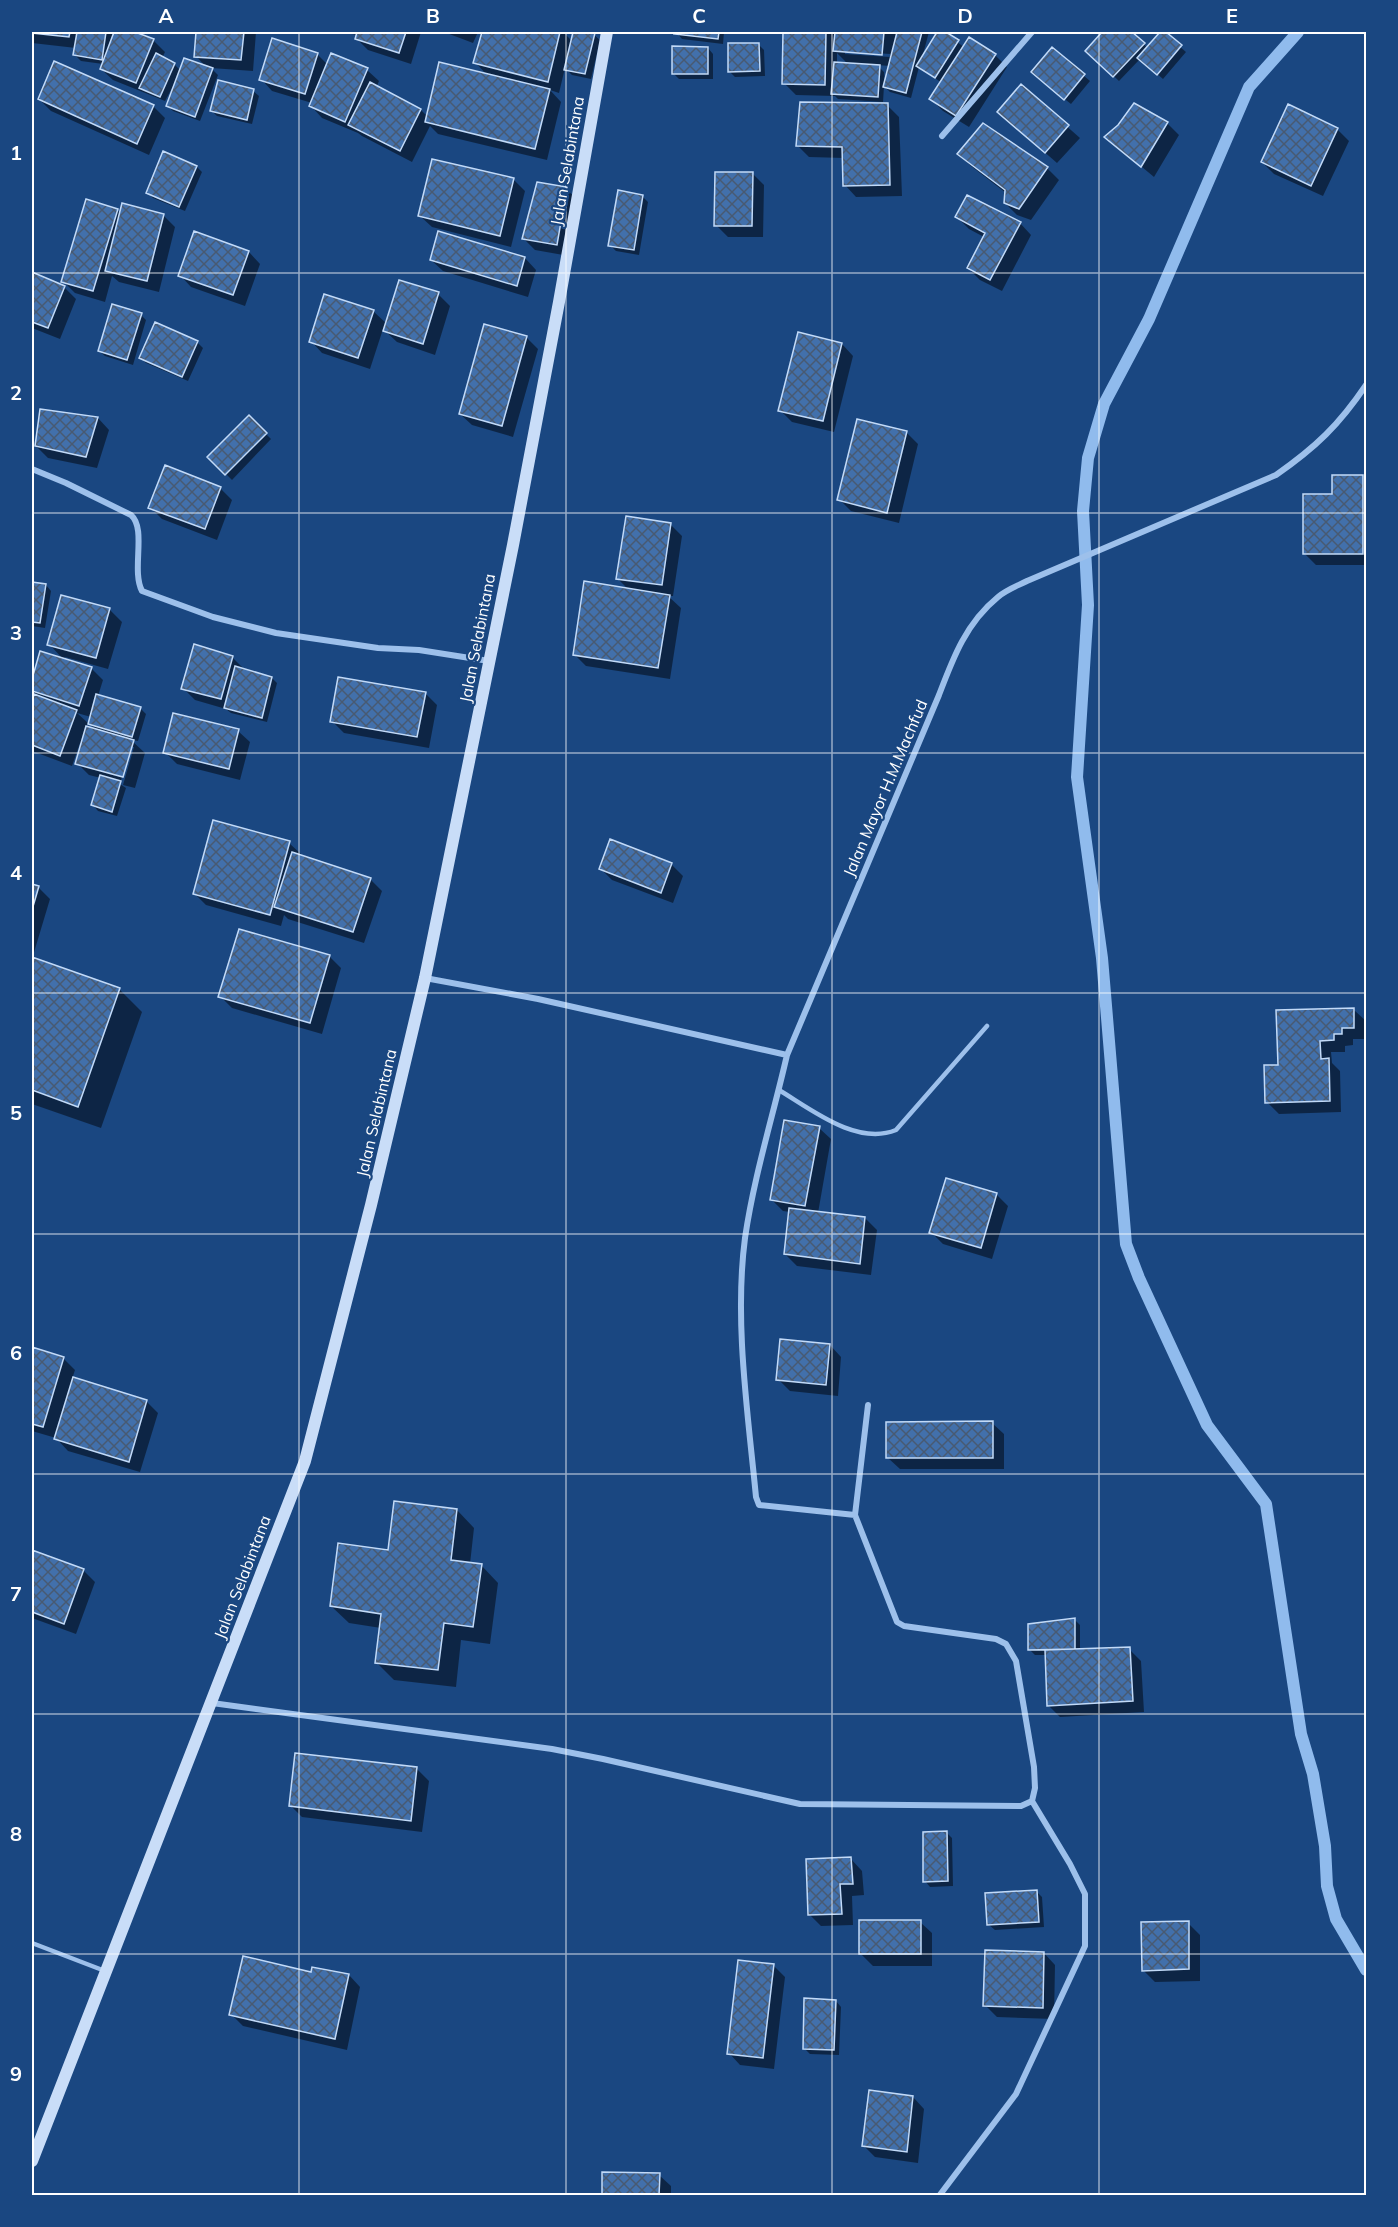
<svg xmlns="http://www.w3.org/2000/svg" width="1398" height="2227" viewBox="0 0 1398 2227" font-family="Mulish,sans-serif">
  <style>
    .shadow { fill: #0007; fill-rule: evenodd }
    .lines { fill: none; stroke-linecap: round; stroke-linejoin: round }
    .stream { stroke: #90bbed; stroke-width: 12 }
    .building { fill: url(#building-cross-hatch); stroke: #c2daf8; stroke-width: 1.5 }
    .lane { stroke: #9dc0eb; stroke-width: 4.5 }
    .street { stroke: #9dc0eb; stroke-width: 6 }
    .secondary { stroke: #c9ddf8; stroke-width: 12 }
    .grid { fill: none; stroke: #fff; stroke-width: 1.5; stroke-opacity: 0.55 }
    .labels { text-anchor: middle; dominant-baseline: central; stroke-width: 4.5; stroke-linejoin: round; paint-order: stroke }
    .street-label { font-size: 16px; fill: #fff; stroke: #1a4781 }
    .neatline { fill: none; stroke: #fff; stroke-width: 2 }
    .grid-label { font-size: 20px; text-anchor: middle; font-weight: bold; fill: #fff }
  </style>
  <defs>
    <pattern id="building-cross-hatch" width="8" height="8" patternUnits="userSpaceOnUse" patternTransform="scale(1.5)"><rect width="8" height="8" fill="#4270ab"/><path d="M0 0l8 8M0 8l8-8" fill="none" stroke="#485a72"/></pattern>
  </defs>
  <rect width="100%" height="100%" fill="#1a4781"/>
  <!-- shadow -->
  <path class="shadow" d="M 32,32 L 112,32 L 112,41 L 116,32 L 131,32 L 153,40 L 165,52 L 162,58 L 174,64 L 181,71 L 207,68 L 196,56 L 197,32 L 256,32 L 253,71 L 211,68 L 218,75 L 200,121 L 173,111 L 168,106 L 174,88 L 172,88 L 165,101 L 113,80 L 101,69 L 103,64 L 81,61 L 75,55 L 76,48 L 32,43 Z
    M 343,32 L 421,32 L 411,64 L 368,50 L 356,38 L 357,35 Z
    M 444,32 L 478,32 L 473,43 Z
    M 483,32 L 563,32 L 572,41 L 574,32 L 580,32 L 594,35 L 600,40 L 591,79 L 572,75 L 565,68 L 559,93 L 550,90 L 561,102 L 547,160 L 438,134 L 430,126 L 412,162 L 362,136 L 358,133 L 322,118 L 311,106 L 312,103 L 272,91 L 261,79 L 317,54 L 328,65 L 367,70 L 379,81 L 376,88 L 421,110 L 428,117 L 487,75 L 475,62 Z
    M 676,32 L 724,32 L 723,44 L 682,39 Z
    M 785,32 L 929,32 L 922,58 L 939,32 L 943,32 L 964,47 L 970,39 L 995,55 L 1007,67 L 969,127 L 943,111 L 931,99 L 942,83 L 919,67 L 911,98 L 890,92 L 884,86 L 883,102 L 838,99 L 835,96 L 796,95 L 784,83 ZM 845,51 L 890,54 L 890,57 L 845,54 ZM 837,53 L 848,64 L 837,63 ZM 877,65 L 890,66 L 885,84 L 884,72 Z
    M 1104,32 L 1130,32 L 1148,48 L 1163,32 L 1186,52 L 1163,79 L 1140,59 L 1119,81 L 1087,51 Z
    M 758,44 L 764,50 L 765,76 L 735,77 L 730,72 Z
    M 708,48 L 713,54 L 713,79 L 679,79 L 673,73 Z
    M 1052,49 L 1090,81 L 1071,104 L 1038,78 Z
    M 1021,86 L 1080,138 L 1057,163 L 1011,123 Z
    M 253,91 L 259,96 L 252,124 L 217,116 L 211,110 Z
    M 39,99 L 153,106 L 165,118 L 149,155 L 51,111 Z
    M 887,105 L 899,117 L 902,196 L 856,197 L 845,185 L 844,158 L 809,157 L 797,145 Z
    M 1167,123 L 1179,135 L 1154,177 L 1106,137 Z
    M 1337,129 L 1349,141 L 1323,196 L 1274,174 L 1262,162 Z
    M 959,154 L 1047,168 L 1059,180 L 1031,220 L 1017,215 L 1005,203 L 1006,193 L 971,166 Z
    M 197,167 L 202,172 L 185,211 L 153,198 L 147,192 Z
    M 752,173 L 764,185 L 763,237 L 728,237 L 716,225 Z
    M 513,179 L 525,191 L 511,247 L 432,227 L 420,216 Z
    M 566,189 L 578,200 L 569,256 L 535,250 L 524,239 Z
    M 642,196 L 648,202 L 639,255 L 616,251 L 610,245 Z
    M 117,210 L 121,214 L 163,215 L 175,227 L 159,292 L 119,282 L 112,276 L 105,302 L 75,293 L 63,281 Z
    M 957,217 L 1020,223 L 1031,235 L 1002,291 L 980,280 L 968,268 L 984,237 L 969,229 Z
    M 249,252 L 260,264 L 245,306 L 191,287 L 180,275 Z
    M 525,258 L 536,270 L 528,297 L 443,271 L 431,260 Z
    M 32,274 L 64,287 L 76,299 L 60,339 L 32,328 Z
    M 438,294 L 450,306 L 435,355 L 397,342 L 383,329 L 370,369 L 322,353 L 311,341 L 373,311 L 387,324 Z
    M 141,315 L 146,320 L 133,365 L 105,356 L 99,351 Z
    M 485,326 L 527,338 L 538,349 L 513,437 L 472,425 L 460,414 Z
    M 799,334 L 842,344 L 853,356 L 834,432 L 792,422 L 780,410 Z
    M 197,342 L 203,348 L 188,381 L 146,363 L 141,358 Z
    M 249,417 L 271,439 L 232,480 L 209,457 Z
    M 98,418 L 109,430 L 97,468 L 48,458 L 36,446 Z
    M 906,432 L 918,444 L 899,523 L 851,511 L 839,499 Z
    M 1362,476 L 1366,481 L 1366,565 L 1316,565 L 1304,553 L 1333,495 Z
    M 220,488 L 232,500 L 217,540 L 162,519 L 150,507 Z
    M 670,524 L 682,536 L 673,596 L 668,596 L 681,608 L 670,679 L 586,666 L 574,654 L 629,590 L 617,578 Z
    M 32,583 L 46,585 L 51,591 L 45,628 L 32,626 Z
    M 62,597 L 110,610 L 122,622 L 108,669 L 65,657 L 64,660 L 49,644 Z
    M 41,653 L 91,668 L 103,680 L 98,696 L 140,708 L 146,714 L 138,741 L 131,740 L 145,753 L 135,788 L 123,785 L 134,747 L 130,747 L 120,784 L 126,788 L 117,816 L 98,811 L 93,805 L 101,778 L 89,775 L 77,763 L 83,744 L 80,743 L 72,766 L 32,751 L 32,706 L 35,695 L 32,691 L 32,684 ZM 77,713 L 91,717 L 89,723 L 97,731 L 86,728 L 88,723 Z
    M 232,657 L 244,669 L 272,678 L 277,683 L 267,722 L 231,713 L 226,709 L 195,700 L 183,688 Z
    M 425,693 L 437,705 L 429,748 L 344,733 L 332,721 Z
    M 238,731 L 250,742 L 240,780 L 177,764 L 165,752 Z
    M 289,843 L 301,854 L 300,856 L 370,879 L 382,891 L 364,943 L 288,919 L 284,915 L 281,926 L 206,905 L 194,893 Z
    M 671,864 L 683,876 L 673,903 L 612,880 L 601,869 Z
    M 32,885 L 38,887 L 50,899 L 32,959 L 119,989 L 142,1012 L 101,1128 L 32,1104 Z
    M 240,931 L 330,957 L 341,968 L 322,1034 L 232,1008 L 220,996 Z
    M 1354,1010 L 1366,1021 L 1366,1039 L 1353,1039 L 1353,1045 L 1345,1046 L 1345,1052 L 1331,1052 L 1332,1063 L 1340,1071 L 1341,1112 L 1279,1114 L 1267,1102 L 1279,1066 Z
    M 819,1128 L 831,1139 L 818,1213 L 865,1218 L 877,1230 L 871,1275 L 797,1266 L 785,1254 L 790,1212 L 783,1211 L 771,1199 Z
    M 996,1194 L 1008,1206 L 992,1259 L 943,1244 L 931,1232 Z
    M 830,1345 L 841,1357 L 838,1396 L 790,1391 L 778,1379 Z
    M 32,1349 L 63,1358 L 75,1370 L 72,1379 L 146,1401 L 158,1413 L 140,1472 L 68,1451 L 56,1438 L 32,1431 Z
    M 992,1423 L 1004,1434 L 1004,1469 L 900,1469 L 888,1458 Z
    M 457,1510 L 474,1528 L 470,1564 L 481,1565 L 498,1583 L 490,1644 L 461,1640 L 456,1687 L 394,1680 L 376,1662 L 381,1628 L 349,1623 L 331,1606 L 390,1552 Z
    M 32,1552 L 83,1570 L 95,1582 L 76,1634 L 32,1618 Z
    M 1075,1620 L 1080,1625 L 1080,1650 L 1129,1649 L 1141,1661 L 1144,1712 L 1060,1717 L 1048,1705 L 1046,1655 L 1035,1655 L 1029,1649 Z
    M 417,1769 L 429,1781 L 422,1832 L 302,1817 L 290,1805 Z
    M 946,1832 L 952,1838 L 953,1886 L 930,1887 L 925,1881 Z
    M 851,1859 L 862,1871 L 864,1895 L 852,1896 L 853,1925 L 821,1926 L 810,1915 Z
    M 1036,1891 L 1042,1897 L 1044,1927 L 995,1930 L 989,1925 Z
    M 920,1922 L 932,1933 L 932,1966 L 873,1966 L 861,1954 Z
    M 1188,1923 L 1200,1935 L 1200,1981 L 1155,1982 L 1143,1970 Z
    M 1044,1953 L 1055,1965 L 1054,2019 L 997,2017 L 985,2005 Z
    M 773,1965 L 785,1977 L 774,2069 L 740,2065 L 729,2053 Z
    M 312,1974 L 349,1975 L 360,1987 L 347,2050 L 243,2026 L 231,2014 Z
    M 836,2001 L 841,2007 L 839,2055 L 810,2054 L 804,2048 Z
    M 913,2097 L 924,2109 L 918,2163 L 875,2157 L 864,2146 Z
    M 659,2175 L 671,2186 L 671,2196 L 603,2196 Z"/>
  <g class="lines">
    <!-- stream -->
    <path class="stream" d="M 1298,32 L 1249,87 L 1149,319 L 1104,404 L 1088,458 L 1083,511 L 1088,605 L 1077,777 L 1102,958 L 1126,1244 L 1139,1278 L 1207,1425 L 1266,1504 L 1301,1734 L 1313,1774 L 1325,1846 L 1327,1886 L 1336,1919 L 1366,1970"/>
  </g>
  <!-- building -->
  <path class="building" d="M 32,32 L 70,32 L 69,37 L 32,33 Z
    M 77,32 L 106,32 L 102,60 L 73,55 Z
    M 114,32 L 135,32 L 154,39 L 136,83 L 100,69 Z
    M 196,32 L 244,32 L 241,60 L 194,57 Z
    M 357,32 L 406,32 L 399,53 L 355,39 Z
    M 482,32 L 560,32 L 548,82 L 473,63 Z
    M 573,32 L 595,33 L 585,74 L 564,70 Z
    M 675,32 L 719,32 L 718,39 L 674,34 Z
    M 783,32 L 826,32 L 825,85 L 782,84 Z
    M 835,32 L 884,32 L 882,55 L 833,51 Z
    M 897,32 L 922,32 L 906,93 L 883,87 Z
    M 937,32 L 946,32 L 959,40 L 935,78 L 916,66 Z
    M 1102,32 L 1132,32 L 1145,43 L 1113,77 L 1085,51 Z
    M 1160,32 L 1166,32 L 1182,45 L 1157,75 L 1137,58 Z
    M 969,37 L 996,54 L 956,116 L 929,99 Z
    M 272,38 L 318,53 L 305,94 L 259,80 Z
    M 728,43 L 759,43 L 760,71 L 728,72 Z
    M 672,46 L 708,47 L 708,74 L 672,74 Z
    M 1052,47 L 1085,74 L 1064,100 L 1031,72 Z
    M 156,53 L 175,63 L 160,97 L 139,88 Z
    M 331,53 L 368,68 L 345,122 L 309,106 Z
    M 184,58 L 213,68 L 195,117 L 166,106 Z
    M 54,61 L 154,105 L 137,144 L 38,99 Z
    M 439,62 L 550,89 L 535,149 L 425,122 Z
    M 834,62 L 880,65 L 878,97 L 831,94 Z
    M 218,80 L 254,89 L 247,120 L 210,111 Z
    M 370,82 L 421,109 L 400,151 L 348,125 Z
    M 1021,84 L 1069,125 L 1045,153 L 997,112 Z
    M 800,102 L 888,103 L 890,185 L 843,186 L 842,147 L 796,146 Z
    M 1134,103 L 1168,122 L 1141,167 L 1104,137 L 1118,125 Z
    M 1288,104 L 1338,128 L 1311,186 L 1261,162 Z
    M 983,123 L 1048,167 L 1019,209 L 1004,203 L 1005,190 L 957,154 Z
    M 163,151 L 197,166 L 179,207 L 146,193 Z
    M 432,159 L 514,178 L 500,236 L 418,216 Z
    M 715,172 L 753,172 L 752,226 L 714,226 Z
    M 537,182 L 567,187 L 557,245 L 522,239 Z
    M 618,190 L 643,195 L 634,250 L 608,246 Z
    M 967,195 L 1021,222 L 990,280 L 967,268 L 985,233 L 955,217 Z
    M 86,199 L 118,209 L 93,291 L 61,282 Z
    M 122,203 L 164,214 L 147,281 L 105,271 Z
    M 194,231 L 249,251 L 233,295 L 178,276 Z
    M 438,231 L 525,257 L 517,286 L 430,260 Z
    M 32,272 L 65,286 L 48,328 L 32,322 Z
    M 399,280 L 439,292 L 423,344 L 383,331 Z
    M 324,294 L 374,310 L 358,358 L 309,342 Z
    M 112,304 L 142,313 L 127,360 L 98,351 Z
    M 155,322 L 198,341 L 182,377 L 139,358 Z
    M 484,324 L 527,336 L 502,426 L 459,414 Z
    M 798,332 L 842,343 L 823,421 L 778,411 Z
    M 40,409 L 98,417 L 86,457 L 35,446 Z
    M 249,415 L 267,433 L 225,475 L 207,457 Z
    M 857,419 L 907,431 L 887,513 L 837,500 Z
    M 165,465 L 221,487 L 205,529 L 148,508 Z
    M 1332,475 L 1363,475 L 1363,554 L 1303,554 L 1303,494 L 1332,494 Z
    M 626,516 L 671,523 L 662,585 L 616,579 Z
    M 584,581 L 670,595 L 658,668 L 573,655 Z
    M 32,582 L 46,584 L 40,623 L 32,622 Z
    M 61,595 L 110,608 L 96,658 L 47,645 Z
    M 194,644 L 233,656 L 221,699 L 181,689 Z
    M 40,651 L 92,667 L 79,706 L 32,691 L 32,679 Z
    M 235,666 L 272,677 L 262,718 L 224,708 Z
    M 338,677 L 426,692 L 417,737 L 330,722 Z
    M 34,694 L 77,710 L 60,756 L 32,745 L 32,701 Z
    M 96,694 L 141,707 L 132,737 L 88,724 Z
    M 173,713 L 239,729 L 229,769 L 163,753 Z
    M 86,726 L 134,740 L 123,777 L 75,764 Z
    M 100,775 L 121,781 L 112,812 L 91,805 Z
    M 213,820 L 290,841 L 270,915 L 193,894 Z
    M 610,839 L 672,863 L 661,893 L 599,869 Z
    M 292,852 L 371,878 L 353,932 L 274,907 Z
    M 32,884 L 39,886 L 32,910 Z
    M 239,929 L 330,955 L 310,1023 L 218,997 Z
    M 32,957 L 120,988 L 78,1107 L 32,1090 Z
    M 1354,1008 L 1354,1028 L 1342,1028 L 1342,1034 L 1334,1034 L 1334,1040 L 1320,1041 L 1321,1059 L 1329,1058 L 1330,1101 L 1265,1103 L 1264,1065 L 1278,1065 L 1276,1010 Z
    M 784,1120 L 820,1126 L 805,1206 L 770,1200 Z
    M 946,1178 L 997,1193 L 981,1248 L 929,1233 Z
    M 789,1208 L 865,1217 L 860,1264 L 784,1254 Z
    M 780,1339 L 830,1344 L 826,1385 L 776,1380 Z
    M 32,1347 L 64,1357 L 43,1427 L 32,1424 Z
    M 73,1377 L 147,1400 L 129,1462 L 54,1439 Z
    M 993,1421 L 993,1458 L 886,1458 L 886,1422 Z
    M 394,1501 L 457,1509 L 451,1560 L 482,1564 L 473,1627 L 444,1623 L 438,1670 L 375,1663 L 381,1614 L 330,1606 L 338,1543 L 388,1550 Z
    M 32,1550 L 84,1569 L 64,1624 L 32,1612 Z
    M 1075,1618 L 1075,1649 L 1028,1650 L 1028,1624 Z
    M 1130,1647 L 1133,1701 L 1047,1706 L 1045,1650 Z
    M 295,1753 L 417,1767 L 411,1821 L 289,1806 Z
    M 947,1831 L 948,1881 L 923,1882 L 923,1832 Z
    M 851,1857 L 853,1884 L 840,1884 L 842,1914 L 808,1915 L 806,1859 Z
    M 1037,1890 L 1039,1922 L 987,1925 L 985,1893 Z
    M 859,1920 L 921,1920 L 921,1954 L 859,1954 Z
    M 1189,1921 L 1189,1969 L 1142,1971 L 1141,1922 Z
    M 985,1950 L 1044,1952 L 1043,2008 L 983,2006 Z
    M 243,1956 L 311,1972 L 312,1967 L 349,1974 L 335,2039 L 229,2015 Z
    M 738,1960 L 774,1964 L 763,2058 L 727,2054 Z
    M 804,1998 L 836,2000 L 834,2050 L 803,2049 Z
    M 869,2090 L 913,2096 L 907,2152 L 862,2146 Z
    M 602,2172 L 660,2173 L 659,2196 L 602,2196 Z"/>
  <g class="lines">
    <!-- lane -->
    <path class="lane" d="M 779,1090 C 812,1110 857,1146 896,1130 L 987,1026
      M 32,1943 L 105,1971"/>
    <!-- street -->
    <path class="street" d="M 942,136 L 1032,32
      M 32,469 L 66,483 L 131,515 C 147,529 131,570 142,591 L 213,617 L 276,633 L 378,648 L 419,650 L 489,661
      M 425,978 L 538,999 L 787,1055 L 939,695 C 953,658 966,623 998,597 C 1006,590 1017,586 1027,581 L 1276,475 C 1316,447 1339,425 1366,385
      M 787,1055 C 773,1116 754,1176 745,1238 C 734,1321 748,1414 756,1497 L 759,1505 L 855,1515 L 868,1405
      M 212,1703 L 552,1749 L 603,1759 L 800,1804 L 1021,1806 L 1032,1801 L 1035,1788 L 1034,1767 L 1016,1661 L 1006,1644 L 996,1639 L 904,1626 L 897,1622 L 855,1515
      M 939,2196 L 1016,2094 L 1085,1946 L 1085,1894 L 1070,1864 L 1032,1801"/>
    <!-- secondary -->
    <path class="secondary" d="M 32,2161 L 305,1461 L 371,1205 L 425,978 L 513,545 L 559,302 L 607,32"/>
  </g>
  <!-- grid -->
  <path class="grid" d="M 299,32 L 299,2196M 566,32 L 566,2196M 832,32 L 832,2196M 1099,32 L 1099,2196M 32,273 L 1366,273M 32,513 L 1366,513M 32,753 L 1366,753M 32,993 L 1366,993M 32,1234 L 1366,1234M 32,1474 L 1366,1474M 32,1714 L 1366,1714M 32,1954 L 1366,1954"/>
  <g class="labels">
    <!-- street labels -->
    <g class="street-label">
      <text transform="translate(567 161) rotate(-80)">Jalan Selabintana</text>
      <text transform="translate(477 638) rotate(-79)">Jalan Selabintana</text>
      <text transform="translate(885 788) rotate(-67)">Jalan Mayor H.M.Machfud</text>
      <text transform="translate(376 1113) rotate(-77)">Jalan Selabintana</text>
      <text transform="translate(242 1577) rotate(-69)">Jalan Selabintana</text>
    </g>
  </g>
  <!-- border -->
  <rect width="1398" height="2227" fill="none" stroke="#1a4781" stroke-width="66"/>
  <rect x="33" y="33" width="1332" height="2161" class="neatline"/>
  <g class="grid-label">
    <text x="166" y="23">A</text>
    <text x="433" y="23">B</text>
    <text x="699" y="23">C</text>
    <text x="965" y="23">D</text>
    <text x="1232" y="23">E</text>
    <text x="16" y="160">1</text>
    <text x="16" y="400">2</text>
    <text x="16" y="640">3</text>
    <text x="16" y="880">4</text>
    <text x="16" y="1120">5</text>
    <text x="16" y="1360">6</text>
    <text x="16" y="1601">7</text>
    <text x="16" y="1841">8</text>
    <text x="16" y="2081">9</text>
  </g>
</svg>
